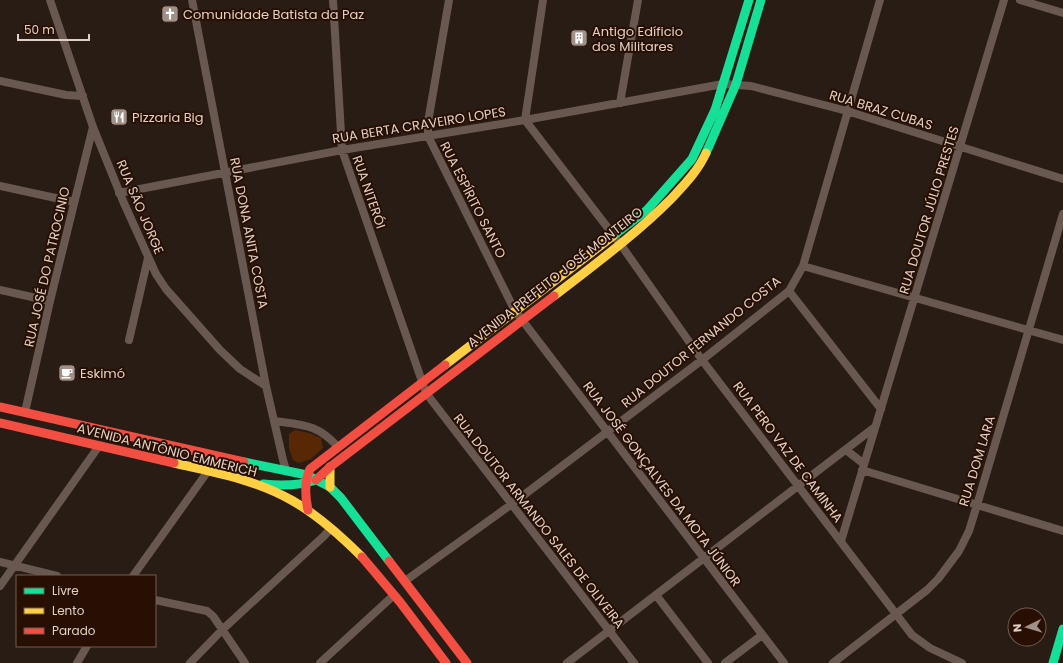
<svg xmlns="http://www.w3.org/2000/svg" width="1063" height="663" viewBox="0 0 1063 663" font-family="Poppins,sans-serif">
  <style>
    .green { fill: #582703 }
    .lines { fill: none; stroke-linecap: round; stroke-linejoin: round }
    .street { stroke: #69584f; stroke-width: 8 }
    .fast { stroke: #16e098; stroke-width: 9 }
    .slow { stroke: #ffcf43; stroke-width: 9 }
    .jam { stroke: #f24e42; stroke-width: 9 }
    .labels { text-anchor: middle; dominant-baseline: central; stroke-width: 4; stroke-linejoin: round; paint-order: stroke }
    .poi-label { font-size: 13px; fill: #e0cfc5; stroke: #271003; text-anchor: start }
    .street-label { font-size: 13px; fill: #e0cfc5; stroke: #271003 }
  </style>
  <rect width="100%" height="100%" fill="#291c14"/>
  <!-- green -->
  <path class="green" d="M 295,430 L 309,433 L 321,438 L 323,448 L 311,459 L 299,463 L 293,460 L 289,448 L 289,434 Z"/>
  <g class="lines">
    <!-- street -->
    <path class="street" d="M 50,0 L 93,127 L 123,201 L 156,274 L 166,289 L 220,350 L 240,369 L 266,386
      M 192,0 L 266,386 L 283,460 L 286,470
      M 333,0 L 342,150 L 426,393 L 634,663
      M 449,0 L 428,122 L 428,136 L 512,305 L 516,312 L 784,663
      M 543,0 L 525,120 L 621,245 L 702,360 L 912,635 L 930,648 L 962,663
      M 1020,0 L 1063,13
      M 0,81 L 66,95 L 83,96
      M 620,103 L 638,0
      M 0,186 L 74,202
      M 119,193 L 342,150 L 525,120 L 723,84 L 751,86 L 847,111 L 1063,179
      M 803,266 L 1063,340
      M 0,290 L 50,301
      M 789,291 L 881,409
      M 129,340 L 148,258
      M 25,412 L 50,301 L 93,127
      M 274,421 C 303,425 317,424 338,447
      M 846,450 L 864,464
      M 862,470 L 1063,531
      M 841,541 L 1004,0
      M 0,562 L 57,576
      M 133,576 L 208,471
      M 405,581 L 512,504 L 702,360 L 789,291 L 803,266 L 880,0
      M 0,586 L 99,446
      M 656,595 L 708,663
      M 155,600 L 207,611 L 213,616 L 245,663
      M 77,663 L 87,646
      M 190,663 L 222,630 L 324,536 L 331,528
      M 320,663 L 394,595
      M 567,663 C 669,584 773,506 875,427
      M 725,663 L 762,635
      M 833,663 L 927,590 L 938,579 L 959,551 L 969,531 L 977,505 L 1063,214"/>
    <!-- fast -->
    <path class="fast" d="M 706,153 L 736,84 L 761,0
      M 613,236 L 647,210 L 692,159 L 715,110 L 749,0
      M 244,462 L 307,475 L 330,487 L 341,498 L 389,561
      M 263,484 C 281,486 298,486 316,480
      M 1053,663 L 1063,629"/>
    <!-- slow -->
    <path class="slow" d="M 554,296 C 594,265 635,235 671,199 C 684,185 698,171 706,153
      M 445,365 L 613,236
      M 174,463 C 214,472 257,480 293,501 C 319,516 341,536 362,557
      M 330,467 L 330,487"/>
    <!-- jam -->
    <path class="jam" d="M 0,407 L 244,462
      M 0,423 L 174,463
      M 316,480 L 330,467 L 554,296
      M 308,510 C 305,496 304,482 310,469 L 445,365
      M 362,557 L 400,602 L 446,663
      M 389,561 L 467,663"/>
  </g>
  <!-- icons -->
  <defs>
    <symbol id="church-square" viewBox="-11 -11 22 22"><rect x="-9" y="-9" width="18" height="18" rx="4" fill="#a09087" stroke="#271003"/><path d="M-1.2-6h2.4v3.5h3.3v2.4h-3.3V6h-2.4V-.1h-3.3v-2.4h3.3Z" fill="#fff"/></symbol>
    <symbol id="building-square" viewBox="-11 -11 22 22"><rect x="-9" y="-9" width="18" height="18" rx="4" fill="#a09087" stroke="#271003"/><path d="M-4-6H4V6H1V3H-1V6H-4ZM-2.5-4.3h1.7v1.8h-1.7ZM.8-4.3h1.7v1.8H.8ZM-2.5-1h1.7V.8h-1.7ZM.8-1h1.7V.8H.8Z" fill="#fff"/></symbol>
    <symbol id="restaurant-square" viewBox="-11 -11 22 22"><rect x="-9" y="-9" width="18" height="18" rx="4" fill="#a09087" stroke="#271003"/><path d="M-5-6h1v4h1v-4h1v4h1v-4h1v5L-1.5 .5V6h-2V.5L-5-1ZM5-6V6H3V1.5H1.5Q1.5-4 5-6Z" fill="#fff"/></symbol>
    <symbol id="cafe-square" viewBox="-11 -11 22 22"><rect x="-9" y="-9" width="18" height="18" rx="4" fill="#a09087" stroke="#271003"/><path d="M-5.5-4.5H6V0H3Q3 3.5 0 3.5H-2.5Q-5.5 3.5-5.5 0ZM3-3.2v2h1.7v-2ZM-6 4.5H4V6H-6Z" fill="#fff"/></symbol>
  </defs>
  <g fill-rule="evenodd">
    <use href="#church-square" x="160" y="4" width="20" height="20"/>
    <use href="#building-square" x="569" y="28" width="20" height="20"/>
    <use href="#restaurant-square" x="109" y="107" width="20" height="20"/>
    <use href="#cafe-square" x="57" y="363" width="20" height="20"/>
  </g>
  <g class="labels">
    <!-- poi labels -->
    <g class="poi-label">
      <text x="183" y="14">Comunidade Batista da Paz</text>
      <text x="592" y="31">Antigo Edíficio<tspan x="592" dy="15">dos Militares</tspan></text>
      <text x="132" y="117">Pizzaria Big</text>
      <text x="80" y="373">Eskimó</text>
    </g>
    <!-- street labels -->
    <g class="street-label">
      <text transform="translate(881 110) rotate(17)">RUA BRAZ CUBAS</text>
      <text transform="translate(419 125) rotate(-9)">RUA BERTA CRAVEIRO LOPES</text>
      <text transform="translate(369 192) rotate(71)">RUA NITERÓI</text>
      <text transform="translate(473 200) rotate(63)">RUA ESPÍRITO SANTO</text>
      <text transform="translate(140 207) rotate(67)">RUA SÃO JORGE</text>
      <text transform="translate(929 210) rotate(-73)">RUA DOUTOR JÚLIO PRESTES</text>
      <text transform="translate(249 233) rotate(79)">RUA DONA ANITA COSTA</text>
      <text transform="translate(47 267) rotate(-77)">RUA JOSÉ DO PATROCINIO</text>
      <text transform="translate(555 277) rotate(-38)">AVENIDA PREFEITO JOSÉ MONTEIRO</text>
      <text transform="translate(701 342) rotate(-39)">RUA DOUTOR FERNANDO COSTA</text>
      <text transform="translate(167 450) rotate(14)">AVENIDA ANTÔNIO EMMERICH</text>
      <text transform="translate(788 452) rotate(53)">RUA PERO VAZ DE CAMINHA</text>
      <text transform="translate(977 461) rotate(-73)">RUA DOM LARA</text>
      <text transform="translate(662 484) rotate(53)">RUA JOSÉ GONÇALVES DA MOTA JÚNIOR</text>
      <text transform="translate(539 521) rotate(52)">RUA DOUTOR ARMANDO SALES DE OLIVEIRA</text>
    </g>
  </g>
  <!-- legend -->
  <rect x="16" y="575" width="140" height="72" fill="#271003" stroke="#715c51"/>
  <rect x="24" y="588" width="20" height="6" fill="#16e098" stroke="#715c51"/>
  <text x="52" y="595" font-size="12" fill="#e0cfc5">Livre</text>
  <rect x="24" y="608" width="20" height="6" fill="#ffcf43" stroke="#715c51"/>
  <text x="52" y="615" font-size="12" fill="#e0cfc5">Lento</text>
  <rect x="24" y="628" width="20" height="6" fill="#f24e42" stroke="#715c51"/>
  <text x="52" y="635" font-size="12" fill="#e0cfc5">Parado</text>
  <!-- north arrow -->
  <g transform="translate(1027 627) rotate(265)"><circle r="19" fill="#271003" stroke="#715c51"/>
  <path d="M0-3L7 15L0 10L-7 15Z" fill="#a09087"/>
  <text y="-6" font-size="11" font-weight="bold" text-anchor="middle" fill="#e0cfc5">N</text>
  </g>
  <!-- scale -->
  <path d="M18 34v6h71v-6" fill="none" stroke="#e0cfc5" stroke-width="2"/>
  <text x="24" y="34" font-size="12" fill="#e0cfc5" stroke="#271003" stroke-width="3" paint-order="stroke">50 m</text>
</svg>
